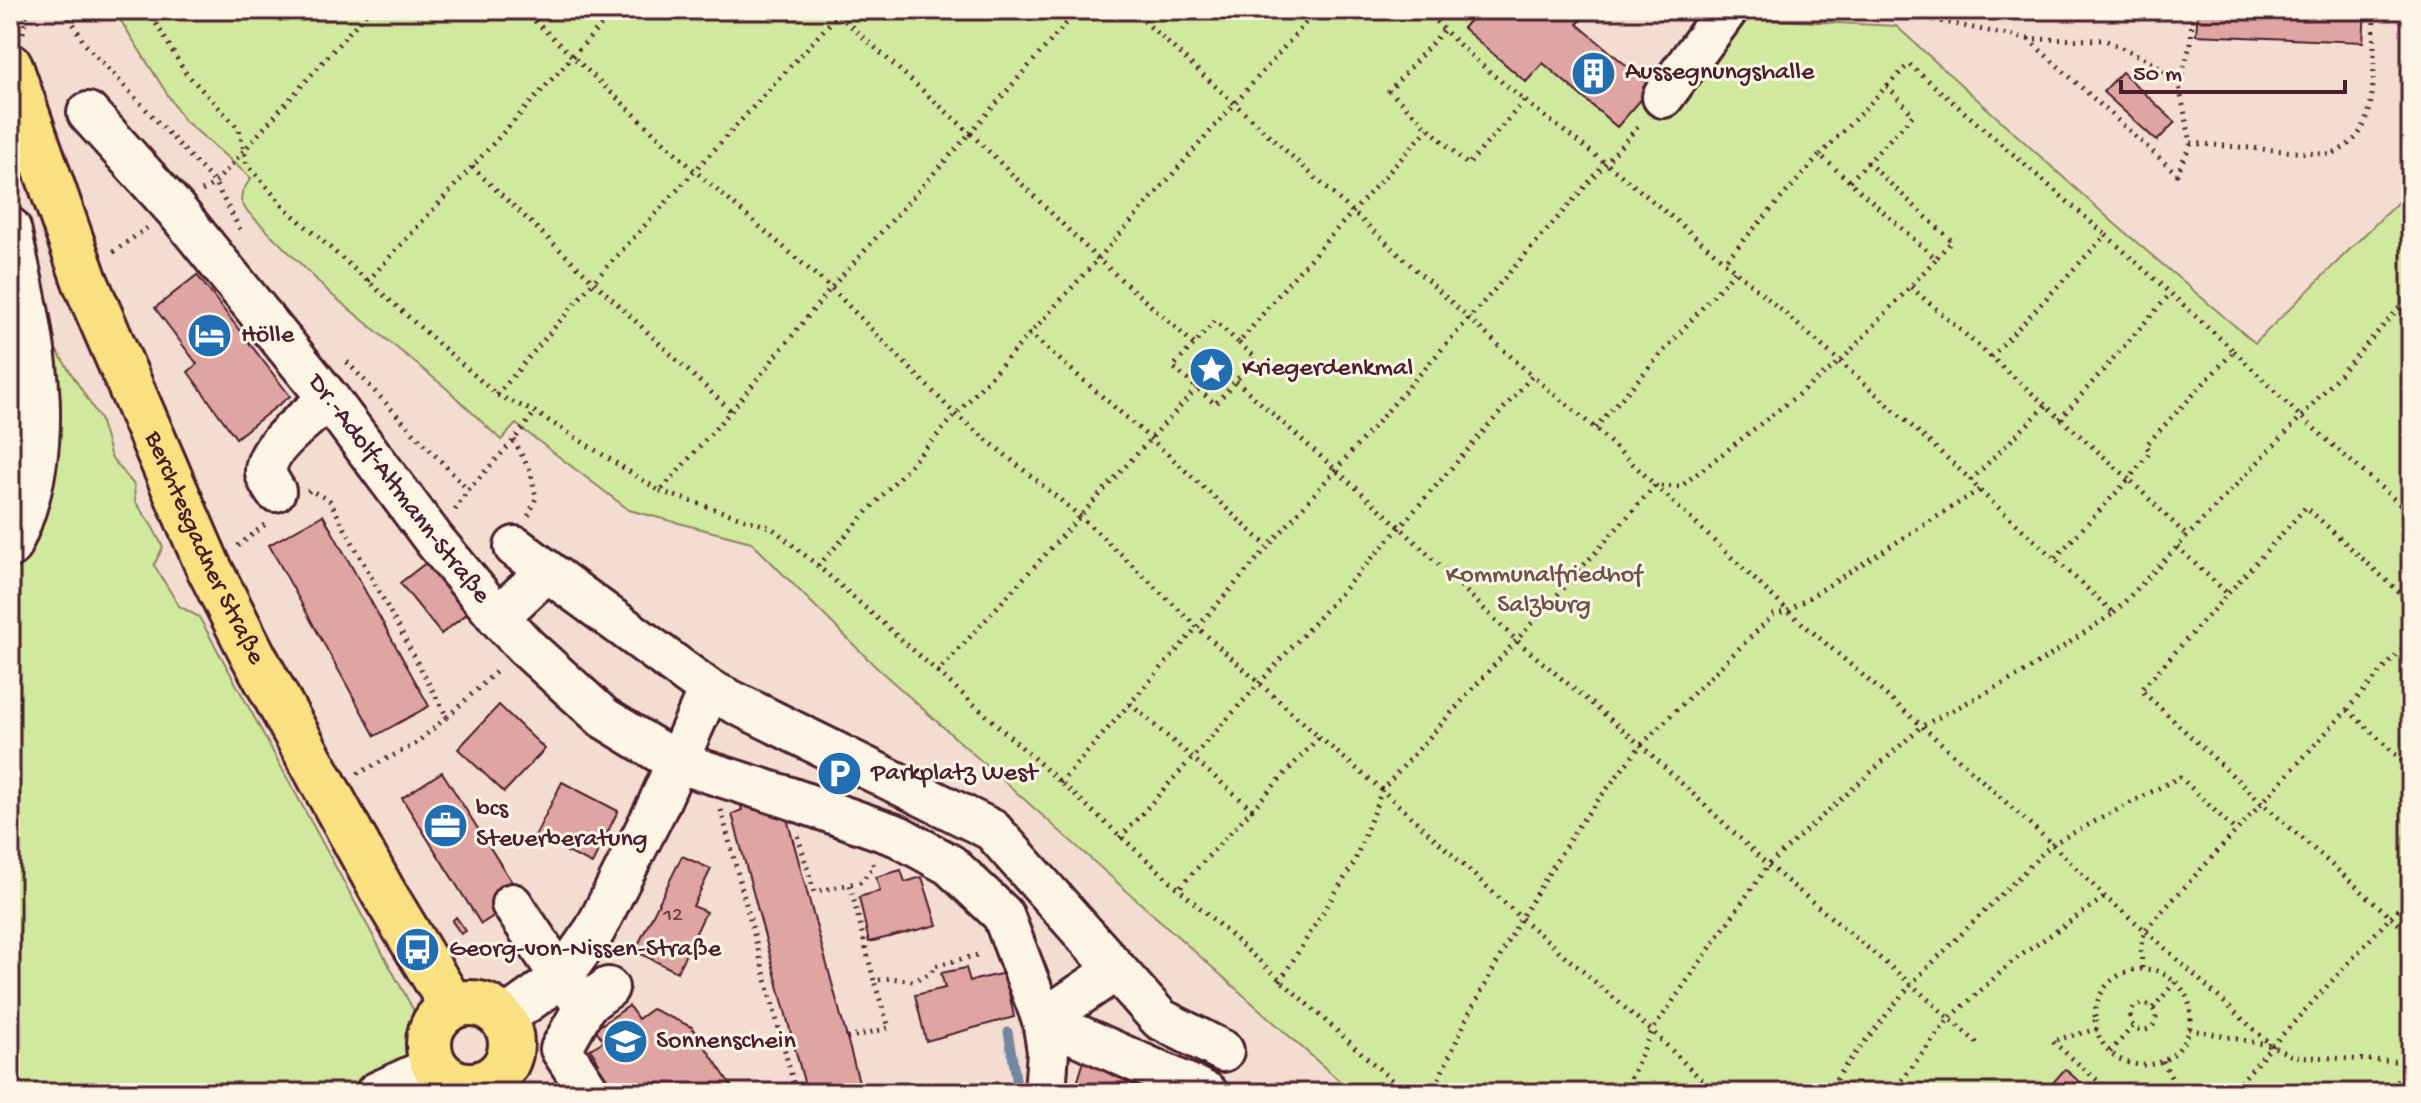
<svg xmlns="http://www.w3.org/2000/svg" width="2421" height="1103" viewBox="0 0 2421 1103" font-family="'Gochi Hand',sans-serif">
  <style>
    .green { fill: #d1e99e; stroke: #8e8464; stroke-width: 2 }
    .lines { fill: none; stroke-linecap: round; stroke-linejoin: round }
    .stream { stroke: #7387a1; stroke-width: 9 }
    .building { fill: #dfa5a3; stroke: #4a1f2b; stroke-width: 2 }
    .minor-casing { stroke: #4a1f2b; stroke-width: 46 }
    .major-casing { stroke: #4a1f2b; stroke-width: 50 }
    .path { stroke: #4a1f2b; stroke-width: 5; stroke-dasharray: 2 6; stroke-linecap: butt }
    .minor { stroke: #fcf5e5; stroke-width: 40 }
    .major { stroke: #f9e181; stroke-width: 44 }
    .labels { text-anchor: middle; dominant-baseline: central; stroke-width: 6; stroke-linejoin: round; paint-order: stroke }
    .number-label { font-size: 22px; fill: #6f4049 }
    .poi-label { font-size: 26px; fill: #4a1f2b; stroke: #fcf5e5; text-anchor: start }
    .street-label { font-size: 26px; fill: #4a1f2b; stroke: #fcf5e5 }
    .park-label { font-size: 26px; fill: #6c5248; stroke: #fcf5e5 }
  </style>
  <rect width="100%" height="100%" fill="#f3ddd1"/>
  <filter id="ink" filterUnits="userSpaceOnUse"><feTurbulence type="fractalNoise" baseFrequency=".0125" numOctaves="2"/><feDisplacementMap in="SourceGraphic" scale="16" xChannelSelector="R" yChannelSelector="G"/><feConvolveMatrix kernelMatrix="1 2 1 2 8 2 1 2 1" color-interpolation-filters="sRGB"/></filter>
  <g filter="url(#ink)">
    <!-- green -->
    <path class="green" d="M 114,10 L 1590,10 L 1577,25 L 1652,87 L 1740,18 L 1896,26 L 2115,224 L 2255,343 L 2411,189 L 2411,1093 L 1353,1093 L 876,667 L 751,542 L 629,510 L 516,424 L 501,440 L 446,388 L 332,295 L 246,210 L 241,201 L 242,192 L 251,178 L 183,119 Z
      M 10,298 L 40,328 L 59,354 L 100,419 L 111,457 L 134,485 L 135,501 L 152,526 L 163,547 L 154,565 L 179,606 L 199,617 L 223,660 L 414,1011 L 453,1093 L 10,1093 Z"/>
    <g class="lines">
      <!-- stream -->
      <path class="stream" d="M 1008,1032 L 1016,1078 L 1016,1093"/>
    </g>
    <!-- building -->
    <path class="building" d="M 1479,10 L 1590,10 L 1577,24 L 1652,87 L 1617,127 L 1543,63 L 1526,82 L 1463,28 Z
      M 2198,10 L 2365,10 L 2363,42 L 2196,35 Z
      M 2122,72 L 2175,122 L 2157,141 L 2103,92 Z
      M 197,275 L 290,396 L 236,438 L 188,372 L 197,364 L 155,308 Z
      M 323,515 L 429,706 L 375,736 L 269,545 Z
      M 427,562 L 468,613 L 441,634 L 400,583 Z
      M 499,705 L 545,749 L 504,792 L 458,749 Z
      M 442,772 L 522,898 L 481,924 L 402,798 Z
      M 562,782 L 618,811 L 592,864 L 535,836 Z
      M 739,799 L 786,815 L 862,1093 L 807,1093 L 732,814 L 742,810 Z
      M 682,856 L 711,869 L 693,906 L 706,912 L 677,972 L 635,951 Z
      M 901,870 L 905,882 L 922,877 L 937,925 L 869,942 L 859,897 L 880,891 L 876,877 Z
      M 456,917 L 466,931 L 461,934 L 452,921 Z
      M 966,968 L 970,981 L 1005,973 L 1014,1017 L 926,1041 L 915,995 L 945,988 L 941,973 Z
      M 629,1006 L 638,1019 L 652,1009 L 692,1027 L 736,1093 L 609,1093 L 592,1067 L 599,1063 L 590,1049 L 604,1041 L 595,1029 Z
      M 1084,1061 L 1182,1093 L 1074,1093 Z
      M 2065,1069 L 2092,1093 L 2044,1093 Z"/>
    <g class="lines">
      <defs>
        <g id="minor">
          <path d="M 1663,97 L 1727,10"/>
          <path id="s1" d="M 88,113 L 175,209 L 329,399 L 435,541 L 498,617 L 525,646 L 604,718 L 676,762 L 787,797 L 898,836 L 950,865 L 1003,915 L 1043,1020 L 1048,1051 L 1045,1093"/>
          <path d="M 10,228 C 33,335 62,443 10,547"/>
          <path d="M 275,491 C 272,486 267,479 266,473 C 264,448 311,415 329,399"/>
          <path d="M 515,547 L 547,571"/>
          <path d="M 498,617 L 547,571 L 709,690 L 992,830 L 1160,1019 L 1223,1051"/>
          <path d="M 512,904 L 548,958 L 577,996"/>
          <path d="M 503,1019 L 562,977 L 595,930 L 658,805 L 709,690"/>
          <path d="M 1043,1020 L 1207,1093"/>
          <path d="M 1043,1020 L 1116,970"/>
          <path d="M 376,1093 L 435,1066"/>
          <path d="M 590,1093 L 561,1049 L 586,1004 L 608,988"/>
        </g>
        <g id="major">
          <path id="s2" d="M 10,66 L 85,281 L 207,564 L 253,655 L 383,892 L 452,1006"/>
          <circle cx="470" cy="1044" r="41"/>
        </g>
      </defs>
      <!-- minor casing -->
      <use href="#minor" class="minor-casing"/>
      <!-- major casing -->
      <use href="#major" class="major-casing"/>
      <!-- path -->
      <path class="path" d="M 66,10 L 84,43 L 215,183 L 242,233
        M 148,10 L 185,72 L 239,129 L 247,164 L 285,208 L 497,395 L 535,412 L 660,491 L 731,411 L 831,288 L 970,133 L 1098,259 L 1194,344
        M 523,10 L 695,171 L 831,288 L 955,414 L 1080,516 L 1196,626 L 1319,737 L 1178,889
        M 833,10 L 970,133 L 1078,10
        M 1132,10 L 1532,376
        M 1425,10 C 1487,78 1567,131 1638,189 C 1752,283 1862,380 1971,480
        M 1886,10 L 2027,39 L 2105,40 L 2153,62 L 2179,86
        M 2192,10 L 2191,42 L 2179,86 L 2191,143 L 2331,155 C 2344,148 2356,141 2363,127 C 2378,101 2373,42 2374,10
        M 1443,31 L 1389,91 L 1468,165 L 1525,100
        M 23,33 L 27,10
        M 2028,39 L 2177,174 L 2191,143
        M 1887,86 L 1909,64 L 2106,235
        M 1820,155 L 1887,86 L 1913,115 L 1850,181
        M 1867,162 L 1952,241 L 1936,258
        M 472,167 L 731,411
        M 202,191 L 215,183 L 369,10
        M 2106,235 L 2234,351 L 2146,445 L 2150,452 L 2129,479 L 1991,357 Z
        M 113,252 L 147,228
        M 368,281 L 615,10
        M 1911,287 L 1991,357
        M 1029,333 L 1151,439 L 1267,546
        M 1239,343 L 1256,358 L 1215,404 L 1173,367 L 1215,321 L 1239,343 L 1289,282 L 1428,129
        M 2234,351 L 2301,417 L 2411,514
        M 347,362 L 468,490
        M 1236,381 L 1400,527 L 1517,641 L 1641,745 L 1768,865 L 1911,984 L 1978,1044
        M 497,395 L 594,281 L 842,10
        M 2060,419 L 2171,293
        M 1595,428 L 1736,270
        M 514,440 L 531,473 L 536,498 L 528,517
        M 660,491 L 772,528 L 818,566 L 938,672 L 1197,388
        M 308,492 L 310,490 L 330,501 L 447,717 L 414,745 L 357,774
        M 455,510 L 468,490 L 514,440 L 535,412
        M 238,546 L 268,522
        M 2177,547 L 2228,594
        M 2055,558 L 2129,479 L 2187,536
        M 818,566 L 1098,259 L 1317,10
        M 2411,603 L 2306,507 L 2141,690 L 2262,803 L 2411,639
        M 2114,613 L 2301,417 L 2411,295
        M 938,672 L 1406,1093
        M 1130,704 L 1253,810
        M 2348,710 L 2411,769
        M 447,717 L 499,669
        M 1319,737 L 1382,790 L 1521,918 L 1652,1031 L 1715,1093
        M 1060,783 L 1641,123
        M 721,810 L 796,1093
        M 798,836 L 814,892 L 860,882 L 874,867 L 873,863
        M 1120,838 L 1400,527 L 1532,376 L 1595,428 L 1788,611 L 1922,726 L 2052,844 L 2105,897 L 2145,930 L 2272,1046 L 2231,1093
        M 850,885 L 874,981 L 891,978 L 913,981 L 931,973 L 934,966 L 982,954
        M 2142,968 L 2141,945 L 2145,930 L 2262,803 L 2411,935
        M2095 1017a48 48 0 1 1 96 0a48 48 0 1 1-96 0Z
        M 1280,981 L 1354,863 L 1382,790 L 1655,486 L 1680,487 L 1841,361 L 1936,259 L 1820,155 L 1725,261
        M2130 1017a13 13 0 1 1 26 0a13 13 0 1 1-26 0Z
        M 2153,1008 L 2176,981
        M 2097,1029 L 2052,1041 L 2112,1093
        M 2189,1029 L 2272,1046 L 2292,1056 L 2411,1062
        M 847,1038 L 889,1028 L 874,981
        M 2272,1046 L 2411,895
        M 2110,1052 L 2133,1026
        M 2163,1061 L 2174,1083
        M 1432,1093 L 1468,1016 L 1521,918 L 1578,826 L 1641,745 L 1773,615 L 1788,611 L 1979,490
        M 1624,1093 L 1652,1031 L 1768,865 L 1922,726 L 2022,674 L 2114,613 L 1979,490 L 1971,480 L 2047,405
        M 1827,1093 L 1842,1070 L 1911,984 L 2052,844 L 2180,777 L 2236,831
        M 1892,1093 L 1949,1019 L 2013,961 L 2105,897
        M 2386,1093 L 2411,1066"/>
      <!-- minor -->
      <use href="#minor" class="minor"/>
      <!-- major -->
      <use href="#major" class="major"/>
    </g>
  </g>
  <!-- icons -->
  <defs>
    <symbol id="building-disc" viewBox="-11 -11 22 22"><circle r="9.5" fill="#1f6fb2" stroke="#fcf5e5"/><path d="M-4-6H4V6H1V3H-1V6H-4ZM-2.5-4.3h1.7v1.8h-1.7ZM.8-4.3h1.7v1.8H.8ZM-2.5-1h1.7V.8h-1.7ZM.8-1h1.7V.8H.8Z" fill="#fff"/></symbol>
    <symbol id="hotel-disc" viewBox="-11 -11 22 22"><circle r="9.5" fill="#1f6fb2" stroke="#fcf5e5"/><path d="M-6-4.5h1.5V1H6V5H4.5V3h-9V5H-6ZM-4 0a1.8 1.8 0 1 1 3.6 0ZM.5 0V-2.5h3Q6-2.5 6 0Z" fill="#fff"/></symbol>
    <symbol id="sight-disc" viewBox="-11 -11 22 22"><circle r="9.5" fill="#1f6fb2" stroke="#fcf5e5"/><path d="M0-6L1.8-2.2L6-1.7L2.9 1.2L3.7 5.4L0 3.3L-3.7 5.4L-2.9 1.2L-6-1.7L-1.8-2.2Z" fill="#fff"/></symbol>
    <symbol id="parking-disc" viewBox="-11 -11 22 22"><circle r="9.5" fill="#1f6fb2" stroke="#fcf5e5"/><path d="M-3.5-5.5H1a3.5 3.5 0 0 1 0 7H-1V5.5H-3.5ZM-1-3.4V-.6H.8a1.4 1.4 0 0 0 0-2.8Z" fill="#fff"/></symbol>
    <symbol id="office-disc" viewBox="-11 -11 22 22"><circle r="9.5" fill="#1f6fb2" stroke="#fcf5e5"/><path d="M-6-3h4V-5.5h4V-3h4V5H-6ZM-1-4.5V-3h2v-1.5ZM-6 0V1H6V0Z" fill="#fff"/></symbol>
    <symbol id="bus-disc" viewBox="-11 -11 22 22"><circle r="9.5" fill="#1f6fb2" stroke="#fcf5e5"/><path d="M-5-6H5V4H4V6H2V4H-2V6H-4V4H-5ZM-3.5-4V0h7V-4ZM-3.5 1.2v1.5H-2V1.2ZM2 1.2v1.5H3.5V1.2Z" fill="#fff"/></symbol>
    <symbol id="school-disc" viewBox="-11 -11 22 22"><circle r="9.5" fill="#1f6fb2" stroke="#fcf5e5"/><path d="M0-5L7-2L0 1L-7-2ZM-4 1L0 2.5L4 1V4Q0 6-4 4Z" fill="#fff"/></symbol>
  </defs>
  <g fill-rule="evenodd">
    <use href="#building-disc" x="1568" y="48" width="51" height="51"/>
    <use href="#hotel-disc" x="184" y="310" width="51" height="51"/>
    <use href="#sight-disc" x="1186" y="344" width="51" height="51"/>
    <use href="#parking-disc" x="814" y="748" width="51" height="51"/>
    <use href="#office-disc" x="420" y="800" width="51" height="51"/>
    <use href="#bus-disc" x="392" y="924" width="51" height="51"/>
    <use href="#school-disc" x="600" y="1016" width="51" height="51"/>
  </g>
  <g class="labels">
    <!-- number labels -->
    <g class="number-label">
      <text x="673" y="916">12</text>
    </g>
    <!-- poi labels -->
    <g class="poi-label">
      <text x="1625" y="73">Aussegnungshalle</text>
      <text x="241" y="336">Hölle</text>
      <text x="1242" y="369">Kriegerdenkmal</text>
      <text x="871" y="774">Parkplatz West</text>
      <text x="476" y="810">bcs<tspan x="476" dy="30">Steuerberatung</tspan></text>
      <text x="449" y="950">Georg-von-Nissen-Straße</text>
      <text x="656" y="1042">Sonnenschein</text>
    </g>
    <!-- street labels -->
    <g class="street-label">
      <text stroke="none"><textPath href="#s1" startOffset="488">Dr.-Adolf-Altmann-Straße</textPath></text>
      <text stroke="none"><textPath href="#s2" startOffset="520">Berchtesgadner Straße</textPath></text>
    </g>
    <!-- park labels -->
    <g class="park-label">
      <text x="1544" y="576">Kommunalfriedhof<tspan x="1544" dy="30">Salzburg</tspan></text>
    </g>
  </g>
  <!-- margin -->
  <rect width="2421" height="1103" fill="none" stroke="#fcf5e5" stroke-width="40"/>
  <rect x="20" y="20" width="2381" height="1063" fill="none" stroke="#4a1f2b" stroke-width="3" filter="url(#ink)"/>
  <!-- scale -->
  <path d="M2121 80v12h224v-12" fill="none" stroke="#4a1f2b" stroke-width="4"/>
  <text x="2133" y="80" font-size="24" fill="#4a1f2b" stroke="#fcf5e5" stroke-width="6" paint-order="stroke">50 m</text>
</svg>
